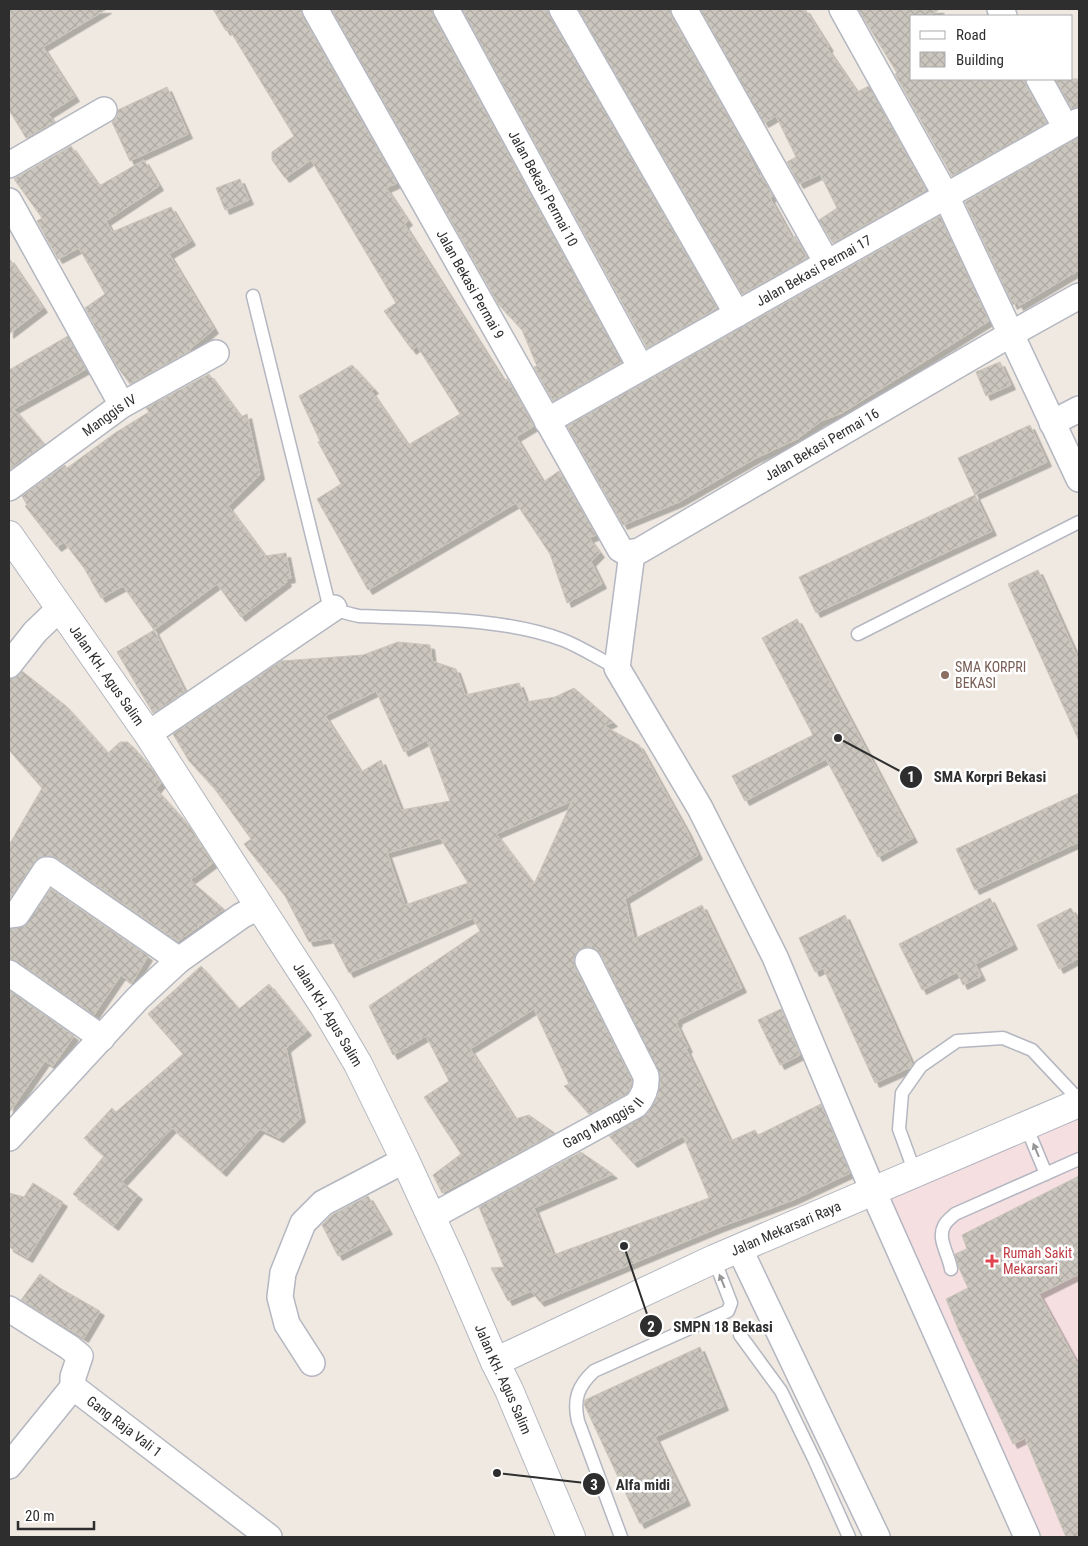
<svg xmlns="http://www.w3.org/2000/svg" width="1088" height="1546" viewBox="0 0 1088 1546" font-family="'Roboto Condensed',sans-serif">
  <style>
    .medical { fill: #f5dfe0 }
    .building { fill: url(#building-cross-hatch); stroke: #cbc5ba; fill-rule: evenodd; filter: url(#shadow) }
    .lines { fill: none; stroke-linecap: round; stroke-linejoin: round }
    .service-casing { stroke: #b4b7c1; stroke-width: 15 }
    .minor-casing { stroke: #b4b7c1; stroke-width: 28 }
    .tertiary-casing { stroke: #b4b7c1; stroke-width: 30 }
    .service { stroke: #fff; stroke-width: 12 }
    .minor { stroke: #fff; stroke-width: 25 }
    .tertiary { stroke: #fff; stroke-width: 28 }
    .oneway { fill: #969696 }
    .education-dot { fill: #8d6e63; stroke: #fff; stroke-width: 2 }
    .health-dot { fill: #e0444e; stroke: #fff; stroke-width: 2 }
    .labels { text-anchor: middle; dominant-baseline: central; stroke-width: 5; stroke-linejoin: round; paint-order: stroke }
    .street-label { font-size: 14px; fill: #2e2e2e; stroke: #fff }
    .education-label { font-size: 14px; fill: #785e54; stroke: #fff; text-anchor: start }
    .health-label { font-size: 14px; fill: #be3a42; stroke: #fff; text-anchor: start }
    .leader { fill: none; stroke: #2e2e2e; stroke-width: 2 }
    .callout-dot { fill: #2e2e2e; stroke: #fff; stroke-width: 2 }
    .mark-label { font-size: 15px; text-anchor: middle; font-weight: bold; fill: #fff }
    .callout-label { font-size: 15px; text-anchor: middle; font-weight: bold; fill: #2e2e2e; stroke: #fff; stroke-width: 5; stroke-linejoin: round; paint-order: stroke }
  </style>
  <defs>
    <pattern id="building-cross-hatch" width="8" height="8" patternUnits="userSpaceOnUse" patternTransform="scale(1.25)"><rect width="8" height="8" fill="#cbc7bf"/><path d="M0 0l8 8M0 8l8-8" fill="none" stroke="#afaba4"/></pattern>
    <filter id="shadow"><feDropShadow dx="4.5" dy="4.5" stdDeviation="0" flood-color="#0004"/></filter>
  </defs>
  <rect width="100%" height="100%" fill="#efe9e1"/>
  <!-- medical -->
  <path class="medical" d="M 1079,1103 L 1079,1537 L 1027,1537 L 873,1191 Z"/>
  <!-- building -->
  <path class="building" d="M 9,9 L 107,9 L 43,47 L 75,97 L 48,114 L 54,122 L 26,138 L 9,110 Z
    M 213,9 L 301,9 L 302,16 L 397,183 L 386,188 L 408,221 L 404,224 L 504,381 L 507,379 L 534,426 L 516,437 L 543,482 L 559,471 L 596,535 L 589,538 L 600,553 L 591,562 L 602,584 L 567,603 L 550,554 L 516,503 L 368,590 L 317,499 L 341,484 L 318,442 L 320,441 L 299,396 L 352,365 L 374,389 L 371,391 L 408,445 L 460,414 L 417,346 L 412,350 L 384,311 L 396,303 L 311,160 L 285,178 L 272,160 L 272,152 L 294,136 L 229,29 L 226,31 Z
    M 331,9 L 432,9 L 433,16 L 622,362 L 553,401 L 534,367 L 537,366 L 522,330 L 499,305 Z
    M 462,9 L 548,9 L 550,16 L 717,308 L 647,348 Z
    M 578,9 L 670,9 L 671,16 L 740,137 L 759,176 L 761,175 L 773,196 L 770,198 L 792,238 L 795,236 L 807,258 L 742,294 Z
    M 700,9 L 805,9 L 829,47 L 827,48 L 857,92 L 869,86 L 926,190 L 833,243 L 819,220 L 837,208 L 820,174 L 799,184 L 787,162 L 796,157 L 776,116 L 764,123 Z
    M 858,9 L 940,9 L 929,16 L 912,16 L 912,79 L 1025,79 L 1026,86 L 1047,123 L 952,176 L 895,74 L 897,73 Z
    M 1055,79 L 1079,79 L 1079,107 L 1072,109 Z
    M 167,87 L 188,134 L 130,161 L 112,122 L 117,117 L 118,110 Z
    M 1079,137 L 1079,270 L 1019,306 L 1017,302 L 1013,305 L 965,202 Z
    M 71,146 L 99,186 L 144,160 L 159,186 L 106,221 L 112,232 L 171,207 L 191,241 L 169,254 L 214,329 L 190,349 L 191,350 L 130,384 L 116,365 L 85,308 L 105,294 L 79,248 L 58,259 L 37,221 L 42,218 L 14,179 Z
    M 240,179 L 249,200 L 225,210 L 216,188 Z
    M 940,216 L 989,321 L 842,413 L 821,421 L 797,439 L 756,458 L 679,502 L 623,525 L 567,426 Z
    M 9,258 L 43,308 L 9,334 Z
    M 68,336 L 86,369 L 14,409 L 44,444 L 9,470 L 9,370 Z
    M 1000,362 L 1011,385 L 986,396 L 976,372 Z
    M 209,374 L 241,417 L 247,414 L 260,475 L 228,506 L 265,556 L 286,553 L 291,578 L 286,579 L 287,582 L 241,617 L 217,584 L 154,630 L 123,586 L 101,598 L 84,568 L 64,542 L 57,547 L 25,506 L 27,505 L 22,496 L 65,465 L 67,468 L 115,433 L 149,412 L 146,408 Z
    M 1030,425 L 1047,462 L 975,495 L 958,458 Z
    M 975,495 L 992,531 L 816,613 L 799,577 Z
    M 1038,570 L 1079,661 L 1079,741 L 1008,584 Z
    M 797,619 L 913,838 L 878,857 L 826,759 L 745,801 L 732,776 L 813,735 L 762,638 Z
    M 154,630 L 185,692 L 153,713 L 117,652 Z
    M 398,642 L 430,645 L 432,661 L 456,669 L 465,695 L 519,683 L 526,702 L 555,697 L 574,688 L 613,722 L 604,726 L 639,745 L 687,831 L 698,855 L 625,899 L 634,939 L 702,905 L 727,957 L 742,988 L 677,1020 L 678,1022 L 676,1023 L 688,1048 L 686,1049 L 730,1141 L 755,1130 L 758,1135 L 821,1104 L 850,1173 L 793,1200 L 720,1227 L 540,1302 L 531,1291 L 508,1301 L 491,1268 L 504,1267 L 479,1207 L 581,1152 L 613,1174 L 534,1208 L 553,1255 L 709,1198 L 683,1136 L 633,1163 L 609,1136 L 647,1114 L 658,1096 L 660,1075 L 601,955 L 595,949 L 589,947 L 582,948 L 576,954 L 574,961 L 575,967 L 632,1080 L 629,1091 L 627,1094 L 589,1114 L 564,1086 L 569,1084 L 534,1009 L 470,1049 L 515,1119 L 529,1115 L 555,1133 L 442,1193 L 433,1175 L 461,1154 L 424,1097 L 449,1081 L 426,1036 L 393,1055 L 369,1006 L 480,931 L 473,918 L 349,973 L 331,938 L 309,942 L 285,896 L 244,844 L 251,839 L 214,788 L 189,761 L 173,734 L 281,661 L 363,655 ZM 376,691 L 404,752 L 427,740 L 450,801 L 401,810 L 381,760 L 361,772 L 325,716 ZM 572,801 L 534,884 L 496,834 ZM 440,838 L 468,883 L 405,905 L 387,853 Z
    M 22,671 L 66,706 L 108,753 L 120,742 L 128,742 L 150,766 L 161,783 L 156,789 L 190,827 L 213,863 L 190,880 L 224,909 L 178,941 L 57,858 L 50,856 L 40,857 L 34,862 L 9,900 L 9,845 L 42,788 L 9,750 L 9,679 L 15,678 Z
    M 1079,793 L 1079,842 L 975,890 L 956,849 Z
    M 51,889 L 148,956 L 132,983 L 121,975 L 94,1015 L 17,961 L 9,959 L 9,929 L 25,926 Z
    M 990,898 L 1013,945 L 975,964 L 981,976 L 963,985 L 957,972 L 922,990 L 899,944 Z
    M 1071,908 L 1079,924 L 1079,958 L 1059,969 L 1037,925 Z
    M 845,915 L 912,1064 L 911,1067 L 875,1083 L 823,968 L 815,972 L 799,938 Z
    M 201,966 L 239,1009 L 269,984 L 307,1031 L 286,1048 L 301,1118 L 279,1138 L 260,1129 L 222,1172 L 172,1128 L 122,1182 L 138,1195 L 114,1226 L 73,1194 L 104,1156 L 84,1138 L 112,1108 L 116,1112 L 183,1054 L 148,1014 Z
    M 9,990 L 74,1036 L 53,1066 L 45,1061 L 9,1113 Z
    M 781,1009 L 800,1055 L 780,1065 L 758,1020 Z
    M 1079,1176 L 1079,1274 L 1039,1294 L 1079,1367 L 1079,1537 L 1066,1537 L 1025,1438 L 1013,1444 L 959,1331 L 946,1299 L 968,1288 L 959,1268 L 955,1254 L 967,1249 L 962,1235 Z
    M 33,1183 L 63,1202 L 28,1258 L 9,1247 L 9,1193 L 24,1197 Z
    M 368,1196 L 388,1230 L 338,1256 L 322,1225 L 332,1215 Z
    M 40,1274 L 60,1288 L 100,1311 L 84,1338 L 21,1300 Z
    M 700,1347 L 724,1406 L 655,1437 L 686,1501 L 640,1524 L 584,1404 L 585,1400 Z"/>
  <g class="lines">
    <defs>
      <path id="service" d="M 253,296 L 328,601 C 336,612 346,613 359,616 C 423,619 502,617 563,640 C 581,647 599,659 617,668
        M 858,634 L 1079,522
        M 1026,1126 L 1046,1174
        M 915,1173 L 899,1129 L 902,1093 L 921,1066 L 957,1041 L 1003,1038 L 1032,1050 L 1079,1100
        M 951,1269 C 949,1255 937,1239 944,1226 C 946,1221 952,1217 955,1214 L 1079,1159
        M 740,1335 L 781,1391 L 815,1461 L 849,1537
        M 621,1537 L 578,1421 C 573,1399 578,1386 594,1371 L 728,1311 L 731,1303 L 714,1259"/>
      <g id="minor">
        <path id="s1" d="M 315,9 L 620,549 L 627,553 L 639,551 L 1011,334 L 1079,296"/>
        <path id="s2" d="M 446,9 L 641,368"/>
        <path d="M 562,9 L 737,314"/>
        <path d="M 684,9 L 827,263"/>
        <path d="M 842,9 L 946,196 L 1079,479"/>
        <path d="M 1000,9 L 1004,16"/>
        <path d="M 1039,79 L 1066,128"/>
        <path d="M 9,165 L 104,110"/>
        <path d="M 9,201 L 122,405"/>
        <path id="s3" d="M 547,421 L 1079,121"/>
        <path d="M 1052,423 L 1079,409"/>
        <path id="s4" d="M 9,488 L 122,405 L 216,353"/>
        <path d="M 632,553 L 617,668 L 700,808 L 775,957 L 873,1191 L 1027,1537"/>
        <path d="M 9,665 L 35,632 L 60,608"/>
        <path d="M 148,734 L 334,608"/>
        <path d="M 9,915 L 17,914 L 46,870 L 49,870 L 179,960"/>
        <path d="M 9,973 L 102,1038"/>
        <path d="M 9,1138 L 138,998 L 179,960 L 241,916 L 260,906"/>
        <path id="s5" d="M 431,1217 L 636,1105 C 644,1096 647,1088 646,1076 L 588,961"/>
        <path d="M 739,1248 L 877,1537"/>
        <path id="s6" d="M 9,1309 L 69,1347 L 80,1356 L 73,1377 L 73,1387 L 269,1537"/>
        <path d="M 312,1363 L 287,1324 L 280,1297 L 283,1273 L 303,1223 L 323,1203 L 405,1160"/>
        <path d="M 9,1466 L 73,1387"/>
      </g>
      <g id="tertiary">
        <path id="s7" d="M 9,535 L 148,734 L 324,1006 L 358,1064 L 405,1160 L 452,1262 L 495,1362 L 509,1390 L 571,1537"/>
        <path id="s8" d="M 495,1362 L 714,1259 L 1079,1103"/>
      </g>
    </defs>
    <!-- service casing -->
    <use href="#service" class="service-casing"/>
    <!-- minor casing -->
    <use href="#minor" class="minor-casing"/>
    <!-- tertiary casing -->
    <use href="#tertiary" class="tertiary-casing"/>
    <!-- service -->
    <use href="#service" class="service"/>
    <!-- minor -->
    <use href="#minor" class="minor"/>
    <!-- tertiary -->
    <use href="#tertiary" class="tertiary"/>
  </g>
  <!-- one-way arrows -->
  <defs><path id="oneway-solid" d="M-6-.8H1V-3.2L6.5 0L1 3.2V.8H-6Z" transform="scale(1.25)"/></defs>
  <g class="oneway">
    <use href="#oneway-solid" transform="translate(1036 1150) rotate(-113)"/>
    <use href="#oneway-solid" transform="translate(722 1281) rotate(-112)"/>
  </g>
  <!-- markers -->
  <circle class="education-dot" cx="945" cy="675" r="5"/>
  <path class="health-dot" d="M989.5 1253.5h5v5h5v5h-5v5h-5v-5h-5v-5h5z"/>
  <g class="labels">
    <!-- street labels -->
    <g class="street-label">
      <text stroke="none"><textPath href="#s2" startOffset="204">Jalan Bekasi Permai 10</textPath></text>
      <text stroke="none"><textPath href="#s3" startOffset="306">Jalan Bekasi Permai 17</textPath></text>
      <text stroke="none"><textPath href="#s1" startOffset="316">Jalan Bekasi Permai 9</textPath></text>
      <text stroke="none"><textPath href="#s4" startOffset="124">Manggis IV</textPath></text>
      <text stroke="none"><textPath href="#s1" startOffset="852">Jalan Bekasi Permai 16</textPath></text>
      <text stroke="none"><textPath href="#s7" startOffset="171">Jalan KH. Agus Salim</textPath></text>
      <text stroke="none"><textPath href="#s7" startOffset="576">Jalan KH. Agus Salim</textPath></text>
      <text stroke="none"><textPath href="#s5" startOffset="196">Gang Manggis II</textPath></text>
      <text stroke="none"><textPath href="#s8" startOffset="320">Jalan Mekarsari Raya</textPath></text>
      <text stroke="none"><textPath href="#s7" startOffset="981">Jalan KH. Agus Salim</textPath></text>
      <text stroke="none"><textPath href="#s6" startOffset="182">Gang Raja Vali 1</textPath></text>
    </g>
    <!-- education labels -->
    <g class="education-label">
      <text x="955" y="667">SMA KORPRI<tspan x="955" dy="16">BEKASI</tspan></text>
    </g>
    <!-- health labels -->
    <g class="health-label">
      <text x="1003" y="1253">Rumah Sakit<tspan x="1003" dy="16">Mekarsari</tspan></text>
    </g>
  </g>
  <!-- callouts -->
  <path class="leader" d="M838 738L911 777M624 1246L651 1326M497 1473L594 1484"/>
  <g class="callout-dot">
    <circle cx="838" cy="738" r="5"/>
    <circle cx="624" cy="1246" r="5"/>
    <circle cx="497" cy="1473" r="5"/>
    <circle cx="911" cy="777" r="12"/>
    <circle cx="651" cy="1326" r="12"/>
    <circle cx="594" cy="1484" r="12"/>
  </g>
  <g class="mark-label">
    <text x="911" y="782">1</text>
    <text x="651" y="1332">2</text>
    <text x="594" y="1490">3</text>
  </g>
  <g class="callout-label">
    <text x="990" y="782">SMA Korpri Bekasi</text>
    <text x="723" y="1332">SMPN 18 Bekasi</text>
    <text x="643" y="1490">Alfa midi</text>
  </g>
  <!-- border -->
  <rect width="1088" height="1546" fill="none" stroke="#2e2e2e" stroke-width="20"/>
  <!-- legend -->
  <rect x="910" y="15" width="162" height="65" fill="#ffffff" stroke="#ababab"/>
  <rect x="920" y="31" width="25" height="8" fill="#ffffff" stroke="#ababab"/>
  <text x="956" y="40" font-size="15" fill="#2e2e2e">Road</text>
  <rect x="920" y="52" width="25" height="15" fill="url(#building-cross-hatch)" stroke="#ababab"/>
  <text x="956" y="65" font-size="15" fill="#2e2e2e">Building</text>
  <!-- scale -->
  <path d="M18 1521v8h76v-8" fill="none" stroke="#2e2e2e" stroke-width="2.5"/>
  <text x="25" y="1521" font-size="15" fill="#2e2e2e" stroke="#ffffff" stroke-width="4" paint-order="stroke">20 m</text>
</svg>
